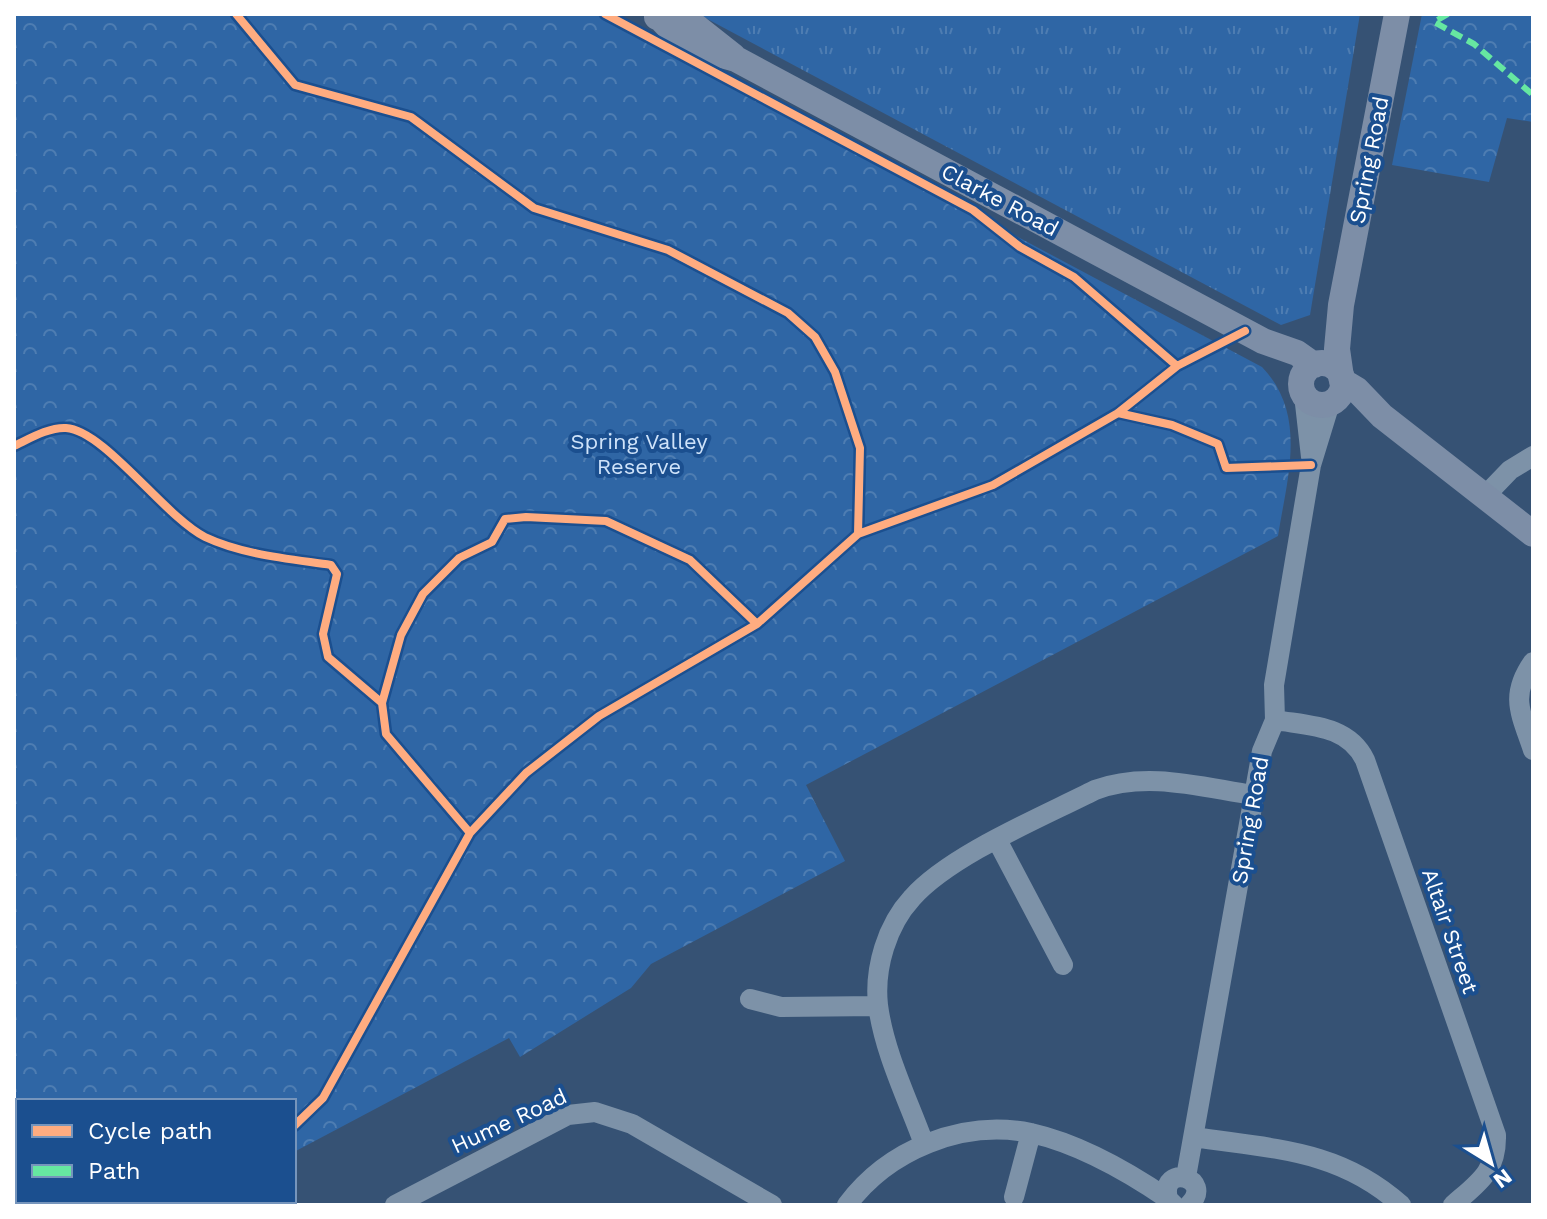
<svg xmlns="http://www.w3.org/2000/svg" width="1547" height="1219" viewBox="0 0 1547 1219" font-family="'Work Sans',sans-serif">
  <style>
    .grass { fill: url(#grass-tufts) }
    .park { fill: url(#park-crowns) }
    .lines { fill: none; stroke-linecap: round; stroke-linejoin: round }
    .minor { stroke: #7d92a8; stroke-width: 20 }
    .major { stroke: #7d8ea7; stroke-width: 26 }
    .quiet { stroke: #66e7a1; stroke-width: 6; stroke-dasharray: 12 6; stroke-linecap: butt }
    .cycleway-casing { stroke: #1b4f8f; stroke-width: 13 }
    .cycleway { stroke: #ffac80; stroke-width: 8 }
    .labels { text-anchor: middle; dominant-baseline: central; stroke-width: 8; stroke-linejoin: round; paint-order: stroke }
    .street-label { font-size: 22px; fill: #fff; stroke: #1b4f8f }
    .park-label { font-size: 22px; fill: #cfe3fa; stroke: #1b4f8f }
  </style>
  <defs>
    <pattern id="grass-tufts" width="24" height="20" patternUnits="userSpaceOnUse" patternTransform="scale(2)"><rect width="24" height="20" fill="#2f66a5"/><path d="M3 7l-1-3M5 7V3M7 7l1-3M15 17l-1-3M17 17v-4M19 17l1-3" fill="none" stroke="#4e7db2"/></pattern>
    <pattern id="park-crowns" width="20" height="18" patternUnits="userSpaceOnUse" patternTransform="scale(2)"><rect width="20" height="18" fill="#2f66a5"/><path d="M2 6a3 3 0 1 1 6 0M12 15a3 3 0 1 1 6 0" fill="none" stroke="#4e7db2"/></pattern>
  </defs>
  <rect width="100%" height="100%" fill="#365274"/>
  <!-- grass -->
  <path class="grass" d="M 698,14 L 1360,14 L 1310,315 L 1281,325 Z"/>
  <!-- park -->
  <path class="park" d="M 14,14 L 599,14 L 1262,367 C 1308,415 1287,478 1278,536 L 806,785 L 845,861 L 651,964 L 631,988 L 520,1057 L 509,1038 L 294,1152 L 294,1101 L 18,1101 L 18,1201 L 198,1201 L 190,1205 L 14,1205 Z
    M 1422,14 L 1533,14 L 1533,122 L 1507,118 L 1489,182 L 1392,165 Z"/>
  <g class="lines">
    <!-- minor -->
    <path class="minor" d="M 1304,395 L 1311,457
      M 1485,496 L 1510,470 L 1533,456
      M 1533,662 C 1509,696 1521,714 1533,750
      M 1275,720 C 1310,726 1348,725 1365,760 L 1496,1135 C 1497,1172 1478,1183 1453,1205
      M 997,840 L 1063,965
      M 750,999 L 781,1007 L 878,1006
      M 1194,1137 C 1272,1149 1339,1149 1401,1205
      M 924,1144 C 908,1100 884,1052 878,1005 C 874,968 887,925 912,898 C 950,855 1042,817 1095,790 C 1147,771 1200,787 1253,795
      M 1186,1177 L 1262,751 L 1275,720 L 1274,685 L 1311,465 L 1330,403
      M 1014,1197 L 1031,1133
      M 395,1205 L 568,1115 L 595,1112 L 632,1124 L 772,1205
      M 847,1205 C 888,1150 962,1119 1031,1133 C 1080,1144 1127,1171 1168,1199
      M 1174,1205 L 1168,1199 C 1159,1162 1216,1178 1189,1205"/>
    <!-- major -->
    <path class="major" d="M 657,17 L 695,26 L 733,56
      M 663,21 L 686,45 L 736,59 L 1263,341 L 1297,353 L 1314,365
      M1301 384a21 21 0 1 1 42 0a21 21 0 1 1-42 0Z
      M 1341,377 L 1337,349 L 1341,305 L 1397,14
      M 1342,381 L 1357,390 L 1382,416 L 1533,534"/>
    <!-- quiet -->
    <path class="quiet" d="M 1448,14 L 1434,22 L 1474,44 L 1533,95"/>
    <defs>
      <path id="cycleway" d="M 236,14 L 295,85 L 411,117 L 534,208 L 668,250 L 788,313 L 815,337 L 835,372 L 860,448 L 858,534
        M 605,14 L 973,210 L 1020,247 L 1074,277 L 1177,366
        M 1118,413 L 1172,425 L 1218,444 L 1226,468 L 1311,465
        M 14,446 C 29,439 49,427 66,428 C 104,430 165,517 205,537 C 243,555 291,559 331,565 L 337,574 L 323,634 L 328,657 L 382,703 L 386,734 L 470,833
        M 382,703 L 401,635 L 423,594 L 459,558 L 492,542 L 505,519 L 526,517 L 606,521 L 690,560 L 757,624
        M 294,1126 L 323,1098 L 470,833 L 526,773 L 599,716 L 757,624 L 858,534 L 993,485 L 1118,413 L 1177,366 L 1245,331"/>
    </defs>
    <!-- cycleway casing -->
    <use href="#cycleway" class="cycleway-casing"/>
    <!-- cycleway -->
    <use href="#cycleway" class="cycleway"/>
  </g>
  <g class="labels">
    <!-- street labels -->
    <g class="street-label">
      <text transform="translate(1369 160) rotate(-79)">Spring Road</text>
      <text transform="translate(1000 200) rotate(28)">Clarke Road</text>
      <text transform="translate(1250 820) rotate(-80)">Spring Road</text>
      <text transform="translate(1450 931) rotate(71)">Altair Street</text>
      <text transform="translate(509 1121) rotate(-25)">Hume Road</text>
    </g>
    <!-- park labels -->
    <g class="park-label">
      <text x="639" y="441">Spring Valley<tspan x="639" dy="25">Reserve</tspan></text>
    </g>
  </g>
  <!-- border -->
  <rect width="1547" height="1219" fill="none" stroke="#ffffff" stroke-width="32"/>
  <!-- legend -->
  <rect x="16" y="1099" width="280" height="104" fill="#1b4f8f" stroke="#7695bc" stroke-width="2"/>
  <rect x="32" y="1125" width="40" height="12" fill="#ffac80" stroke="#7695bc" stroke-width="2"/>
  <text x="88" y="1139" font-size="24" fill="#ffffff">Cycle path</text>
  <rect x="32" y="1165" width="40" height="12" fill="#66e7a1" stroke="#7695bc" stroke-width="2"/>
  <text x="88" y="1179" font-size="24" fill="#ffffff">Path</text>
  <!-- north arrow -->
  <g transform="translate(1491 1163) rotate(143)" stroke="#1b4f8f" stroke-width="6" paint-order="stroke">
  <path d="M0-6L14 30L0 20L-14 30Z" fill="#ffffff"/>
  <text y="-12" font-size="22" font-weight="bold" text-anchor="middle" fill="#ffffff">N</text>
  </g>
</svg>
